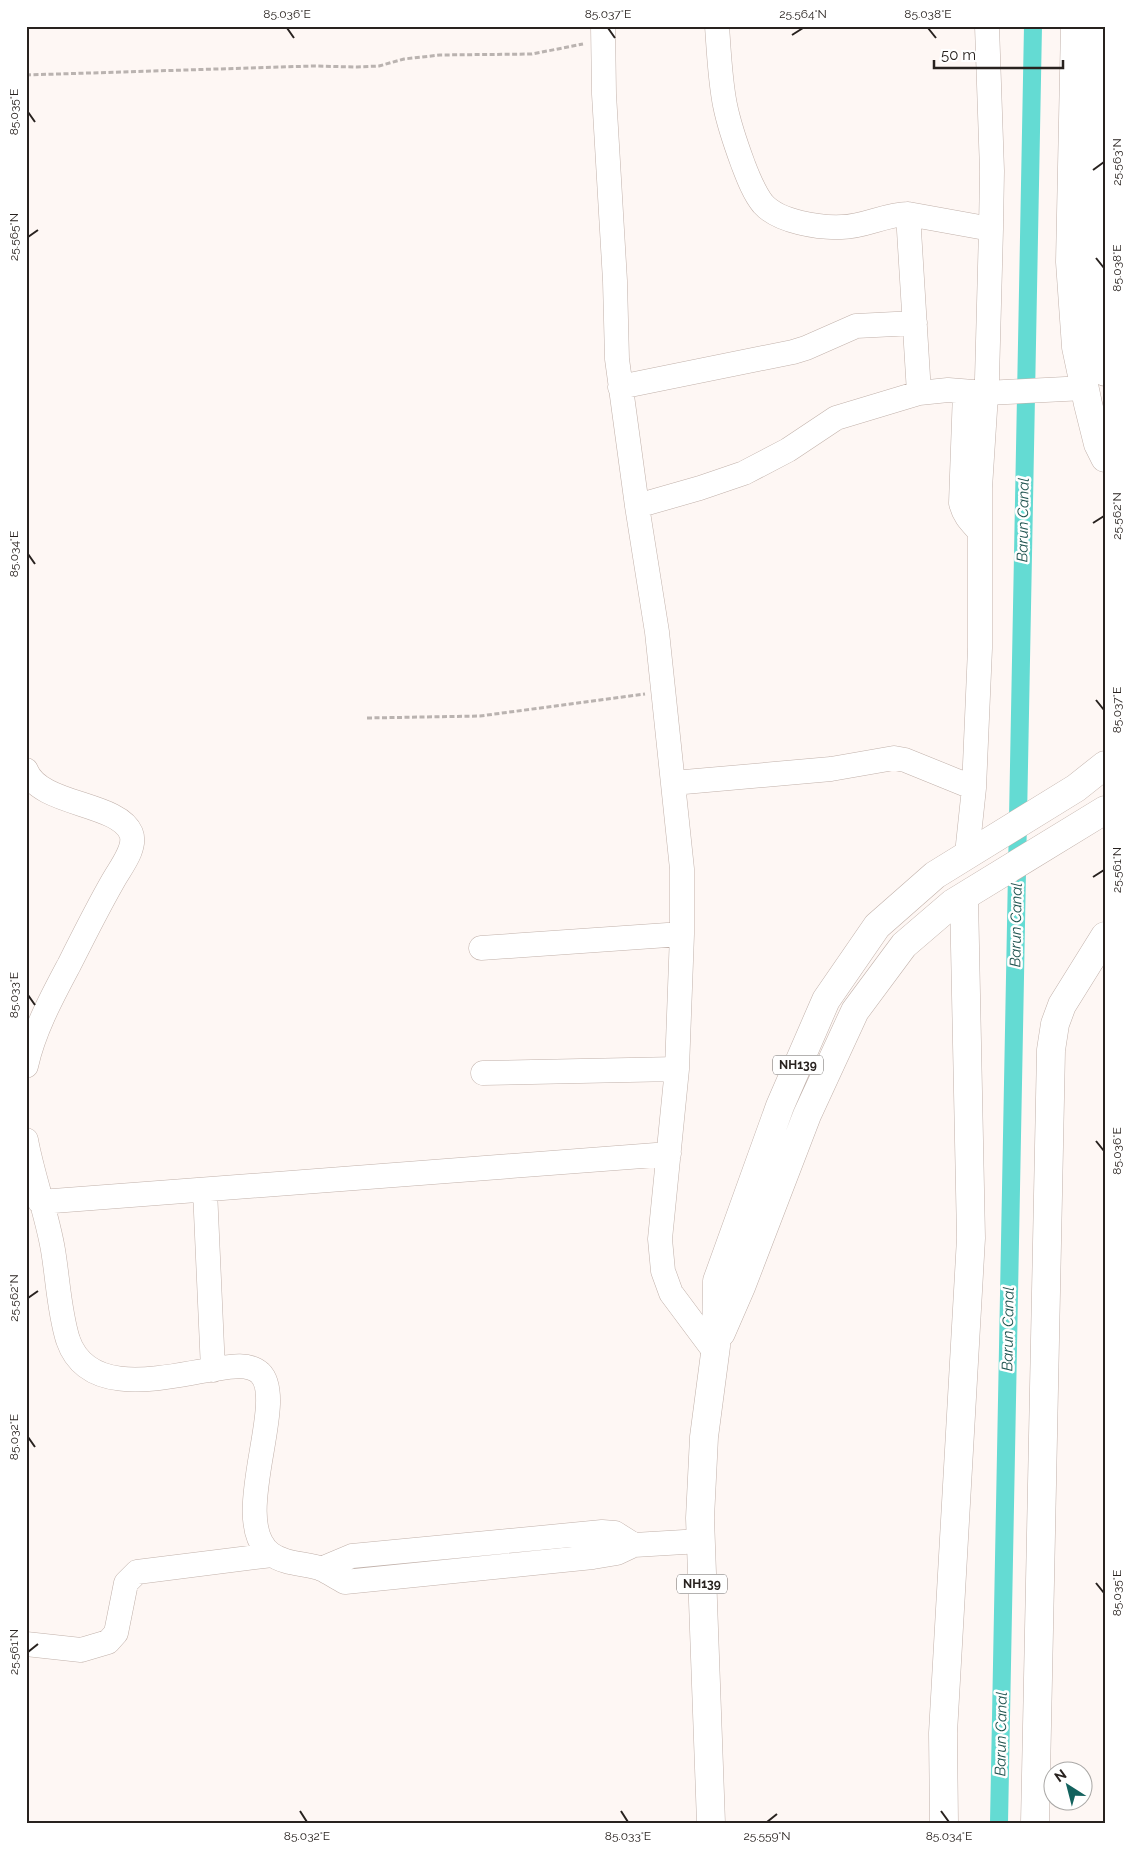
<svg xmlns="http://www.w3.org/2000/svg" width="1131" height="1849" viewBox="0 0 1131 1849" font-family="Raleway,sans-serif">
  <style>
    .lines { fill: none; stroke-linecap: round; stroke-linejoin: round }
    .canal { stroke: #64dbd3; stroke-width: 18 }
    .minor-casing { stroke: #c1b1aa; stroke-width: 25 }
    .major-casing { stroke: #c1b1aa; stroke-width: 29 }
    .highway-casing { stroke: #c1b1aa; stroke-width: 29 }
    .path { stroke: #bab3b0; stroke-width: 3; stroke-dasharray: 5 2.5; stroke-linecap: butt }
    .minor { stroke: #fff; stroke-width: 24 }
    .major { stroke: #fff; stroke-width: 28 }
    .highway { stroke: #fff; stroke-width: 28 }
    .ticks { fill: none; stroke: #28221f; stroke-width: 2 }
    .labels { text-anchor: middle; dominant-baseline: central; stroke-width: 5; stroke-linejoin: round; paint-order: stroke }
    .shield { fill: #fff; stroke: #686462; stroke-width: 1 }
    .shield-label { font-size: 12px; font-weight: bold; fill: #28221f }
    .water-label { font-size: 15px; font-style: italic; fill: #1f534f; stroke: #fff }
    .neatline { fill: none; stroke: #28221f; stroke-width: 2 }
    .ticks-label { font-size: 12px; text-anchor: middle; fill: #28221f }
  </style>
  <rect width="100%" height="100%" fill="#fef7f4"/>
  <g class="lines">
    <!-- canal -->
    <path class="canal" d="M 999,1823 L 1033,26"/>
    <defs>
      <path id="minor" d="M 603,26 L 604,94 L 615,281 L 617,359 L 637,506 L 657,632 L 682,869 L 682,934 L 677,1069 L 660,1239 L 663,1271 L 671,1293 L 715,1352
        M 717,26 C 719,53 720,80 725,105 C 729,125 736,145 743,164 C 748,177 754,193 763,204 C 779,222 819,228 842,227 C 864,227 886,214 908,214 L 991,229
        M 908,214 L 919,393
        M 620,387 L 793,352 L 806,348 L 856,326 L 915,323
        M 965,392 L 961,503 C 964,516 971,522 980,532
        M 637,506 L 700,488 L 744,473 L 788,450 L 836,418 L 919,393 L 948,390 L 986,393 L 1085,388
        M 26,770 C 40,806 118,802 131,833 C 137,848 120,868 113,881 C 97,909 83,937 69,965 C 52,997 34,1030 26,1066
        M 673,783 L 831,769 L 894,758 L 905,760 L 974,788
        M 967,854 L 974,788 L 980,648 L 980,488 L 987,379 L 991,229 L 992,171 L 987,26
        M 481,948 L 682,934
        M 483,1073 L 677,1069
        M 26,1140 C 33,1178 47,1214 53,1250 C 58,1280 59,1311 68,1340 C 88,1398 164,1377 209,1370 C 224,1368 247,1361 260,1373 C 289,1401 227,1522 271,1554 C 286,1565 306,1563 322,1569 C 330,1573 337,1578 345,1582 L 593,1557 L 617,1553 L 634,1545 L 701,1541
        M 205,1190 L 213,1370
        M 40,1202 L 669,1154
        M 321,1569 L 352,1556 L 602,1532 L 615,1533 L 634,1545
        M 26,1644 L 81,1650 L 108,1642 L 116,1633 L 126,1583 L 137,1572 L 272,1555"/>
      <path id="major" d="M 944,1823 L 943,1733 L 971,1238 L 964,897
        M 1035,1823 L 1051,1050 L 1055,1024 L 1062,1005 L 1105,936"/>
      <path id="highway" d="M 1075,26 L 1070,262 L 1076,347 L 1088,404 L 1098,444 L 1105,458
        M 1099,26 L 1096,276 L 1099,334 L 1105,372
        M 721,1333 L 741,1287 L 807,1115 L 855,1011 L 904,945 L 953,903 L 1105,810
        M 711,1823 L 700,1518 L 704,1437 L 716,1346 L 717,1281 L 780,1106 L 826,1000 L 877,926 L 935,875 L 1076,788 L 1105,765"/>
    </defs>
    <!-- minor casing -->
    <use href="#minor" class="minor-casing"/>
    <!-- major casing -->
    <use href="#major" class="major-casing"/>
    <!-- highway casing -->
    <use href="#highway" class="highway-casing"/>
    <!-- path -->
    <path class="path" d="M 26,75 L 313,66 L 357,67 L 379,66 L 404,59 L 440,55 L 532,54 L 583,44
      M 367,718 L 480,716 L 645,694"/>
    <!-- minor -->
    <use href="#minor" class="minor"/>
    <!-- major -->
    <use href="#major" class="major"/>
    <!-- highway -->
    <use href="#highway" class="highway"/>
  </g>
  <!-- ticks -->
  <path class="ticks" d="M 287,28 L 294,38M 608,28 L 615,38M 928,28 L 936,38M 792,35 L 803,28M 28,112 L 35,122M 1093,170 L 1104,162M 28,237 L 38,230M 1096,258 L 1104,268M 1093,523 L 1104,516M 28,554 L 35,564M 1096,700 L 1104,710M 1093,877 L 1104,870M 28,995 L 35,1005M 1096,1141 L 1104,1151M 28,1298 L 38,1291M 28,1437 L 35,1447M 1096,1583 L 1104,1593M 28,1652 L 38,1644M 300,1811 L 307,1822M 621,1811 L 628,1822M 941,1811 L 949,1822M 767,1822 L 777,1814"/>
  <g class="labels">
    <!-- shield labels -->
    <g class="shield">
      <rect x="773" y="1055.5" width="50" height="19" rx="4"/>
      <rect x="677" y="1574.5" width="50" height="19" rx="4"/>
    </g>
    <g class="shield-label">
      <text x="798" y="1065">NH139</text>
      <text x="702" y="1584">NH139</text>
    </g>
    <!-- water labels -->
    <g class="water-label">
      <text transform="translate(1023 520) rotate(-89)">Barun Canal</text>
      <text transform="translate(1016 925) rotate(-89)">Barun Canal</text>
      <text transform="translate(1008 1329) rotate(-89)">Barun Canal</text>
      <text transform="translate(1001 1734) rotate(-89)">Barun Canal</text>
    </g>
  </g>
  <!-- border -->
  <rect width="1131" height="1849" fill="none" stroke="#ffffff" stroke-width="55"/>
  <!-- north arrow -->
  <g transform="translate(1068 1786) rotate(324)"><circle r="24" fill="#ffffff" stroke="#a9a7a5"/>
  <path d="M0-4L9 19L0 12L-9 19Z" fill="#13625e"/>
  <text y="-8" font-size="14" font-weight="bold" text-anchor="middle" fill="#28221f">N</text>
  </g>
  <!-- scale -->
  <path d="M934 60v8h129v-8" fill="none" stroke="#28221f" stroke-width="2.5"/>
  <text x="941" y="60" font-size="15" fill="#28221f" stroke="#ffffff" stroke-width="4" paint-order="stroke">50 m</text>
  <rect x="28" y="28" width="1076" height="1794" class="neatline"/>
  <g class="ticks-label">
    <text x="287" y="18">85.036°E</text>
    <text x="608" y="18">85.037°E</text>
    <text x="803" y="18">25.564°N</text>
    <text x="928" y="18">85.038°E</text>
    <text transform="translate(14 112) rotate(-90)" y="4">85.035°E</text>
    <text transform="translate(1117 162) rotate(-90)" y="4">25.563°N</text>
    <text transform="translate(14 237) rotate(-90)" y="4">25.565°N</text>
    <text transform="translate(1117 268) rotate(-90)" y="4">85.038°E</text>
    <text transform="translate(1117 516) rotate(-90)" y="4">25.562°N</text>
    <text transform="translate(14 554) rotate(-90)" y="4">85.034°E</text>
    <text transform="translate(1117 710) rotate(-90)" y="4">85.037°E</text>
    <text transform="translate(1117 870) rotate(-90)" y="4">25.561°N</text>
    <text transform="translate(14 995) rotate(-90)" y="4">85.033°E</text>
    <text transform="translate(1117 1151) rotate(-90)" y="4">85.036°E</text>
    <text transform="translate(14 1298) rotate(-90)" y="4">25.562°N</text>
    <text transform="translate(14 1437) rotate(-90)" y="4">85.032°E</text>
    <text transform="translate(1117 1593) rotate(-90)" y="4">85.035°E</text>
    <text transform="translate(14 1652) rotate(-90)" y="4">25.561°N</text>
    <text x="307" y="1840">85.032°E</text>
    <text x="628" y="1840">85.033°E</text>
    <text x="767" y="1840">25.559°N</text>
    <text x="949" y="1840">85.034°E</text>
  </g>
</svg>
